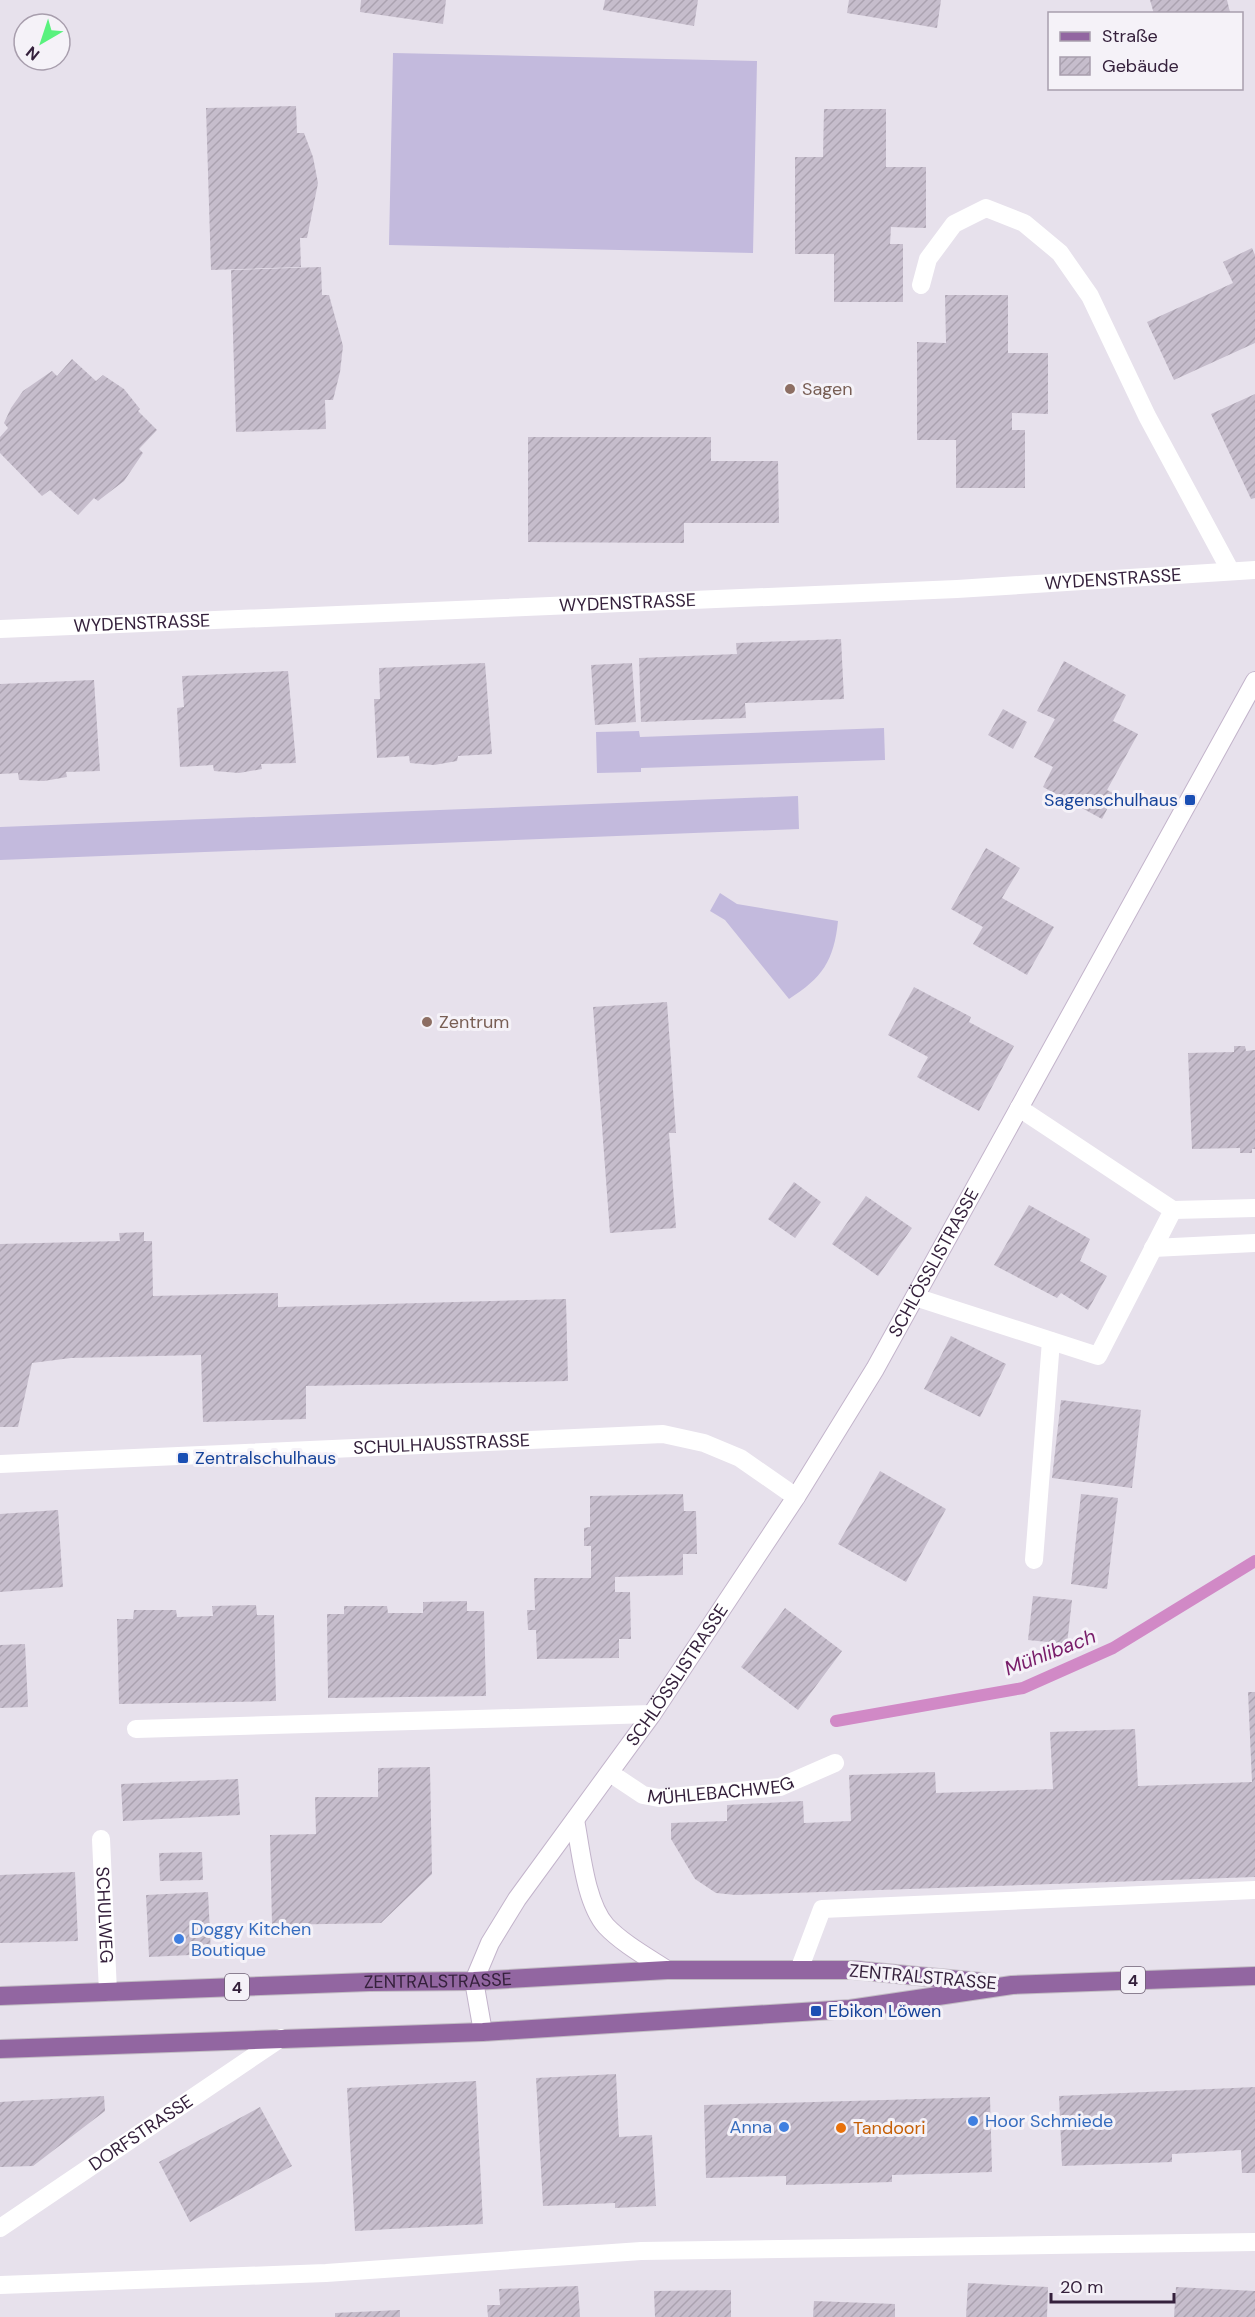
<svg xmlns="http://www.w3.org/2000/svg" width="1255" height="2317" viewBox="0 0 1255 2317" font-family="'DM Sans',sans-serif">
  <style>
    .garden { fill: #c3badd }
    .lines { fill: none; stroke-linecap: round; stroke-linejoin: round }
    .stream { stroke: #d189c6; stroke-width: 12 }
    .building { fill: url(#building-hatch) }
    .secondary-casing { stroke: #c3b4cb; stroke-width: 20 }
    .primary-casing { stroke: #c2bcc4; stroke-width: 20 }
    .lane { stroke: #fff; stroke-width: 18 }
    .street { stroke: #fff; stroke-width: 18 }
    .secondary { stroke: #fff; stroke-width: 18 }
    .primary { stroke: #9266a1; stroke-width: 18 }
    .education-dot { fill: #8d6e63; stroke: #f5f2f8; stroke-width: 2 }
    .transit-dot { fill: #1a4fb4; stroke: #f5f2f8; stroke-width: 2 }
    .shop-dot { fill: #3f7fe0; stroke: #f5f2f8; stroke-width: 2 }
    .food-dot { fill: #e8710a; stroke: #f5f2f8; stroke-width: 2 }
    .labels { text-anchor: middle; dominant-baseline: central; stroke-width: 6; stroke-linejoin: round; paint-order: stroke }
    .shield { fill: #f5f2f8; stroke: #6f6074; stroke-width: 1.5 }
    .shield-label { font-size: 16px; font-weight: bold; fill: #35213c }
    .education-label { font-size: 18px; fill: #785e54; stroke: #f5f2f8; text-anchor: start }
    .street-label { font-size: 18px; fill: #35213c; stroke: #f5f2f8 }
    .transit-label { font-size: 18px; fill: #164399; stroke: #f5f2f8; text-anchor: start }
    .shop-label { font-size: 18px; fill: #366cbe; stroke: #f5f2f8; text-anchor: start }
    .food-label { font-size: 18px; fill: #c56008; stroke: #f5f2f8; text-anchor: start }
    .water-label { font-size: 20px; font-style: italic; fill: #781c69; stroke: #f5f2f8 }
  </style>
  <defs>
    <pattern id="building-hatch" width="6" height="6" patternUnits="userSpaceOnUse" patternTransform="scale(1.5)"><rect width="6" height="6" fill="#c6bdcc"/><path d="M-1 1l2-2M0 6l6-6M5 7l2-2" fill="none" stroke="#aba2b0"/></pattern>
  </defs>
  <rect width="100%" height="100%" fill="#e7e1ec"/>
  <!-- garden -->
  <path class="garden" d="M 393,53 L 757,61 L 753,253 L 389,245 Z
    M 884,728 L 885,760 L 641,768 L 641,772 L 597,773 L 596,732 L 639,731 L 640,737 Z
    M 798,796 L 799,829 L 0,860 L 0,827 Z
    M 720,893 L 737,904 L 838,921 C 834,961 822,978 789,999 L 725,920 L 710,911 Z"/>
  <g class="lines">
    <!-- stream -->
    <path class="stream" d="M 836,1721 L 1023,1688 L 1113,1648 L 1255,1561"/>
  </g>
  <!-- building -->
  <path class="building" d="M 361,0 L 446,0 L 443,24 L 360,12 Z
    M 605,0 L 698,0 L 694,26 L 603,10 Z
    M 849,0 L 941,0 L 937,28 L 847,13 Z
    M 1150,0 L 1227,0 L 1230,12 L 1154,14 Z
    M 296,106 L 297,133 L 304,133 L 313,157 L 318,183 L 307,238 L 300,238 L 301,267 L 211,270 L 206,108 Z
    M 824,109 L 886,109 L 886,167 L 926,167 L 926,228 L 891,227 L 890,244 L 903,244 L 903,302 L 834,302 L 834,254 L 795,254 L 795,157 L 823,157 Z
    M 1252,248 L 1255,255 L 1255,343 L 1174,380 L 1147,322 L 1233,283 L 1223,262 Z
    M 321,267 L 322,295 L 329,295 L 343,346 L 340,372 L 333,400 L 325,400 L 326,429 L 236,432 L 231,270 Z
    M 945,295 L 1008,295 L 1008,353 L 1048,353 L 1048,414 L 1012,413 L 1012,430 L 1025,430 L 1025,488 L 956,488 L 956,440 L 917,440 L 917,342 L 946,343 Z
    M 72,359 L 96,381 L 103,375 L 124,389 L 140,409 L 138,411 L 157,430 L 139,449 L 143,453 L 124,481 L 98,501 L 94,498 L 78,515 L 50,490 L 42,496 L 0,453 L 0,437 L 8,428 L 4,423 L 11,408 L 23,391 L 52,371 L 57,376 Z
    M 1255,394 L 1255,498 L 1251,499 L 1211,414 Z
    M 528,437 L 711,437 L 711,461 L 778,461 L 779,523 L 684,523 L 684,543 L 528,542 Z
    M 841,639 L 844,699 L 745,703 L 746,718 L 641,722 L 639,658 L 737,654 L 736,643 Z
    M 1064,661 L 1126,695 L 1113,721 L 1138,734 L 1107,790 L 1115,794 L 1102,819 L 1043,787 L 1053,767 L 1034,757 L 1055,719 L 1037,711 Z
    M 485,663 L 492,754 L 458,756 L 457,761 L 434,765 L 410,763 L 409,756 L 377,758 L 374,699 L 380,699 L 379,668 Z
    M 632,663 L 636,722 L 595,725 L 591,665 Z
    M 288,671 L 296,763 L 261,764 L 262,769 L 239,773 L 214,771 L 213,765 L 180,767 L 177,708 L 184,707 L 182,676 Z
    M 94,680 L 100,771 L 66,772 L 67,777 L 44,781 L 19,780 L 18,773 L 0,774 L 0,684 Z
    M 1003,709 L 1027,722 L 1013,749 L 988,735 Z
    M 986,848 L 1020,868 L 1002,898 L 1054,927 L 1027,975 L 973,944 L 983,927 L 951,909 Z
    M 914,987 L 971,1017 L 969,1022 L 1014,1046 L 979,1111 L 917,1077 L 928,1057 L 888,1035 Z
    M 667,1002 L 676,1133 L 669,1133 L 676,1228 L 610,1233 L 593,1007 Z
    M 1234,1046 L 1245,1046 L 1246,1051 L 1255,1050 L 1255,1149 L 1252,1149 L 1252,1153 L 1240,1153 L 1240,1148 L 1192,1149 L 1188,1053 L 1234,1052 Z
    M 794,1182 L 821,1202 L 795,1238 L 768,1219 Z
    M 866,1196 L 912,1228 L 878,1276 L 832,1244 Z
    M 1029,1205 L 1090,1239 L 1080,1261 L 1107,1276 L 1088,1310 L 1061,1293 L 1057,1298 L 994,1265 Z
    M 144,1232 L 144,1241 L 152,1241 L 153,1296 L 278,1293 L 278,1307 L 566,1299 L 568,1381 L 306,1386 L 306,1419 L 203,1422 L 201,1355 L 71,1358 L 32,1363 L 18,1427 L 0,1427 L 0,1244 L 120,1241 L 119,1233 Z
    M 951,1336 L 1006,1364 L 980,1417 L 924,1389 Z
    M 1061,1400 L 1141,1410 L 1132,1488 L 1052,1478 Z
    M 880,1471 L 946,1509 L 906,1582 L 838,1544 Z
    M 683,1494 L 684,1511 L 696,1511 L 697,1554 L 683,1554 L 683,1575 L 615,1577 L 615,1592 L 630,1592 L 631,1639 L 619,1639 L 619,1658 L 537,1659 L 536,1630 L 528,1630 L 527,1610 L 535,1610 L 534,1578 L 591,1578 L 591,1546 L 584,1546 L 584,1528 L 590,1527 L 590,1496 Z
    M 1081,1494 L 1118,1498 L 1107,1589 L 1071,1584 Z
    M 58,1510 L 63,1587 L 0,1592 L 0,1514 Z
    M 1033,1596 L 1072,1600 L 1067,1644 L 1028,1640 Z
    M 467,1601 L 467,1611 L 484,1611 L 486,1696 L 328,1698 L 327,1614 L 344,1614 L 344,1606 L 387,1606 L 388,1613 L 423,1613 L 423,1602 Z
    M 256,1605 L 257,1615 L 274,1615 L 276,1701 L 119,1704 L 117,1619 L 133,1619 L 134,1610 L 176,1610 L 177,1617 L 213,1616 L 212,1606 Z
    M 785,1608 L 842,1651 L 798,1710 L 741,1667 Z
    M 25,1644 L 28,1707 L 0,1708 L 0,1645 Z
    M 1248,1692 L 1255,1692 L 1255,1877 L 736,1895 L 716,1893 L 695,1879 L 671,1839 L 671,1823 L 727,1821 L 727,1805 L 803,1801 L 804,1823 L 851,1821 L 849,1775 L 935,1772 L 936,1793 L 1053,1789 L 1050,1732 L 1135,1729 L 1138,1786 L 1252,1782 Z
    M 430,1767 L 432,1874 L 381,1923 L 272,1925 L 270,1835 L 316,1834 L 315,1797 L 378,1797 L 378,1768 Z
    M 238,1779 L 240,1815 L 123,1821 L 121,1784 Z
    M 202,1852 L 203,1880 L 160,1881 L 159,1853 Z
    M 75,1872 L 78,1941 L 0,1943 L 0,1875 Z
    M 208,1892 L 211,1954 L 149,1957 L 146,1895 Z
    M 616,2074 L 619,2137 L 652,2135 L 656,2206 L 615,2208 L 615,2203 L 543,2206 L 536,2078 Z
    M 476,2081 L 483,2224 L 355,2231 L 347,2088 Z
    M 1255,2087 L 1255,2173 L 1242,2173 L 1241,2150 L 1172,2154 L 1172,2162 L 1062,2166 L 1059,2096 Z
    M 104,2096 L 105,2111 L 33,2166 L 0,2167 L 0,2102 Z
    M 990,2097 L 992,2172 L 892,2175 L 892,2182 L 786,2185 L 786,2176 L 706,2178 L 704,2105 Z
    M 260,2107 L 292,2166 L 190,2222 L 159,2162 Z
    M 968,2283 L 1048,2287 L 1047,2317 L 966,2317 Z
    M 578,2286 L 580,2317 L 488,2317 L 487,2305 L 500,2305 L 499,2289 Z
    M 1176,2287 L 1255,2291 L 1255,2317 L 1174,2317 Z
    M 731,2290 L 731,2317 L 655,2317 L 654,2291 Z
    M 814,2301 L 895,2304 L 895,2317 L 813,2317 Z
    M 400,2310 L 400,2317 L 335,2317 L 335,2313 Z"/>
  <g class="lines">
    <defs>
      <g id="secondary">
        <path d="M 575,1820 C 581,1850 585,1902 606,1926 C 622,1943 647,1957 667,1970"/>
        <path id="s6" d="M 483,2032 L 474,1981 L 490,1943 L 517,1899 L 652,1714 L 796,1497 L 875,1369 L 1255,681"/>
      </g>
      <g id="primary">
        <path id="s7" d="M 0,1996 L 369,1982 L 474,1981 L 667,1970 L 854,1970 L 981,1982"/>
        <path d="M 0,2049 L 483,2032 L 850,2009 L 1012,1985 L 1255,1976"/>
      </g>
    </defs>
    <!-- secondary casing -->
    <use href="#secondary" class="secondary-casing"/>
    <!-- primary casing -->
    <use href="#primary" class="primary-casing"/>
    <!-- lane -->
    <g class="lane">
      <path d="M 921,285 L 928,259 L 954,224 L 986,208 L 1024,223 L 1060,253 L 1090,296 L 1147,416 L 1230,570"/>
      <path d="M 1173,1210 L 1255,1208"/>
      <path d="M 1153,1248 L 1255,1243"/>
      <path d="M 915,1297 L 1098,1356 L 1173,1210 L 1019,1108"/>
      <path d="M 1034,1560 L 1051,1341"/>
      <path d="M 136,1729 L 652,1714"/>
      <path id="s1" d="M 610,1773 L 643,1795 L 659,1798 L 780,1787 L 835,1763"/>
      <path id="s2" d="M 101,1839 L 108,1992"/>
      <path d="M 799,1970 L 822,1909 L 1255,1890"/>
    </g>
    <!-- street -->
    <g class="street">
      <path id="s3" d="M 0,629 L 957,589 L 1255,570"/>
      <path id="s4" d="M 0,1464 L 663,1434 L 704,1443 L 740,1458 L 796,1497"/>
      <path id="s5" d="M 0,2228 L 281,2038"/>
      <path d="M 0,2285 L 326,2273 L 641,2251 L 1255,2242"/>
    </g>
    <!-- secondary -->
    <use href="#secondary" class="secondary"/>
    <!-- primary -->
    <use href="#primary" class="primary"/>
  </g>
  <!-- markers -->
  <g class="education-dot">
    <circle cx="790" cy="389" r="6"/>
    <circle cx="427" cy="1022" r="6"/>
  </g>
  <g class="transit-dot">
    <rect x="1184" y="794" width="12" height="12" rx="3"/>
    <rect x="177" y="1452" width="12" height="12" rx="3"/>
    <rect x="810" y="2005" width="12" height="12" rx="3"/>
  </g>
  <g class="shop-dot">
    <circle cx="179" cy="1939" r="6"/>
    <circle cx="973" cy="2121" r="6"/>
    <circle cx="784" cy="2127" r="6"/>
  </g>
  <circle class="food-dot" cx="841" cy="2128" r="6"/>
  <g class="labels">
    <!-- shield labels -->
    <g class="shield">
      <rect x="1121" y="1967" width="24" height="26" rx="4.5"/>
      <rect x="225" y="1974" width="24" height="26" rx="4.5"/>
    </g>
    <g class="shield-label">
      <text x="1133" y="1980">4</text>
      <text x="237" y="1987">4</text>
    </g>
    <!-- education labels -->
    <g class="education-label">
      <text x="802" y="389">Sagen</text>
      <text x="439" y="1022">Zentrum</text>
    </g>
    <!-- street labels -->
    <g class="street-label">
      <text stroke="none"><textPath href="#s3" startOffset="1114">WYDENSTRASSE</textPath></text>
      <text stroke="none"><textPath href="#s3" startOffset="628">WYDENSTRASSE</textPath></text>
      <text stroke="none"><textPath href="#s3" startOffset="142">WYDENSTRASSE</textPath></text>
      <text stroke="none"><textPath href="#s6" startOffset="906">SCHLÖSSLISTRASSE</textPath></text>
      <text stroke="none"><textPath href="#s4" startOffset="442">SCHULHAUSSTRASSE</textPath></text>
      <text stroke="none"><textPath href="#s6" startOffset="420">SCHLÖSSLISTRASSE</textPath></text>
      <text stroke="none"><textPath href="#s1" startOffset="118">MÜHLEBACHWEG</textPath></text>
      <text stroke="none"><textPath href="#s2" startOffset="76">SCHULWEG</textPath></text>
      <text transform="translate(923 1977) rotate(5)">ZENTRALSTRASSE</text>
      <text stroke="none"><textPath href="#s7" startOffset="438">ZENTRALSTRASSE</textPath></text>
      <text stroke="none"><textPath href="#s5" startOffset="170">DORFSTRASSE</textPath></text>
    </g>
    <!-- transit labels -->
    <g class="transit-label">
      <text x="1178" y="800" text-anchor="end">Sagenschulhaus</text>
      <text x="195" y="1458">Zentralschulhaus</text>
      <text x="828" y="2011">Ebikon Löwen</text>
    </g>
    <!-- shop labels -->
    <g class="shop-label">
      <text x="191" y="1929">Doggy Kitchen<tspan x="191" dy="21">Boutique</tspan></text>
      <text x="985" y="2121">Hoor Schmiede</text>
      <text x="772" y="2127" text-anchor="end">Anna</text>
    </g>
    <!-- food labels -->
    <g class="food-label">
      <text x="853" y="2128">Tandoori</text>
    </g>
    <!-- water labels -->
    <g class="water-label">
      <text transform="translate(1050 1652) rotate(-21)">Mühlibach</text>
    </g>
  </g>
  <!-- legend -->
  <rect x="1048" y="12" width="195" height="78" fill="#f5f2f8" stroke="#a89ead" stroke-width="1.5"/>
  <rect x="1060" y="32" width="30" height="9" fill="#9266a1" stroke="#a89ead" stroke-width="1.5"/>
  <text x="1102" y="42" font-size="18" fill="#35213c">Straße</text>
  <rect x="1060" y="57" width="30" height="18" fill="url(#building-hatch)" stroke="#a89ead" stroke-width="1.5"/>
  <text x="1102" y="72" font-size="18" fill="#35213c">Gebäude</text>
  <!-- north arrow -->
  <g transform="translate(42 42) rotate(219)"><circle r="28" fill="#f5f2f8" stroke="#a89ead" stroke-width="1.5"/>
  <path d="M0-4.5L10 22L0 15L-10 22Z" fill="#59f27e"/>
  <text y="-9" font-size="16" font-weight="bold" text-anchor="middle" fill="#35213c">N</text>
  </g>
  <!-- scale -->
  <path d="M1051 2293v9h123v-9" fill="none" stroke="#35213c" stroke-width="3"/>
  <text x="1060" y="2293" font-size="18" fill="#35213c" stroke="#f5f2f8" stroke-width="4.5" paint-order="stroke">20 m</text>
</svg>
